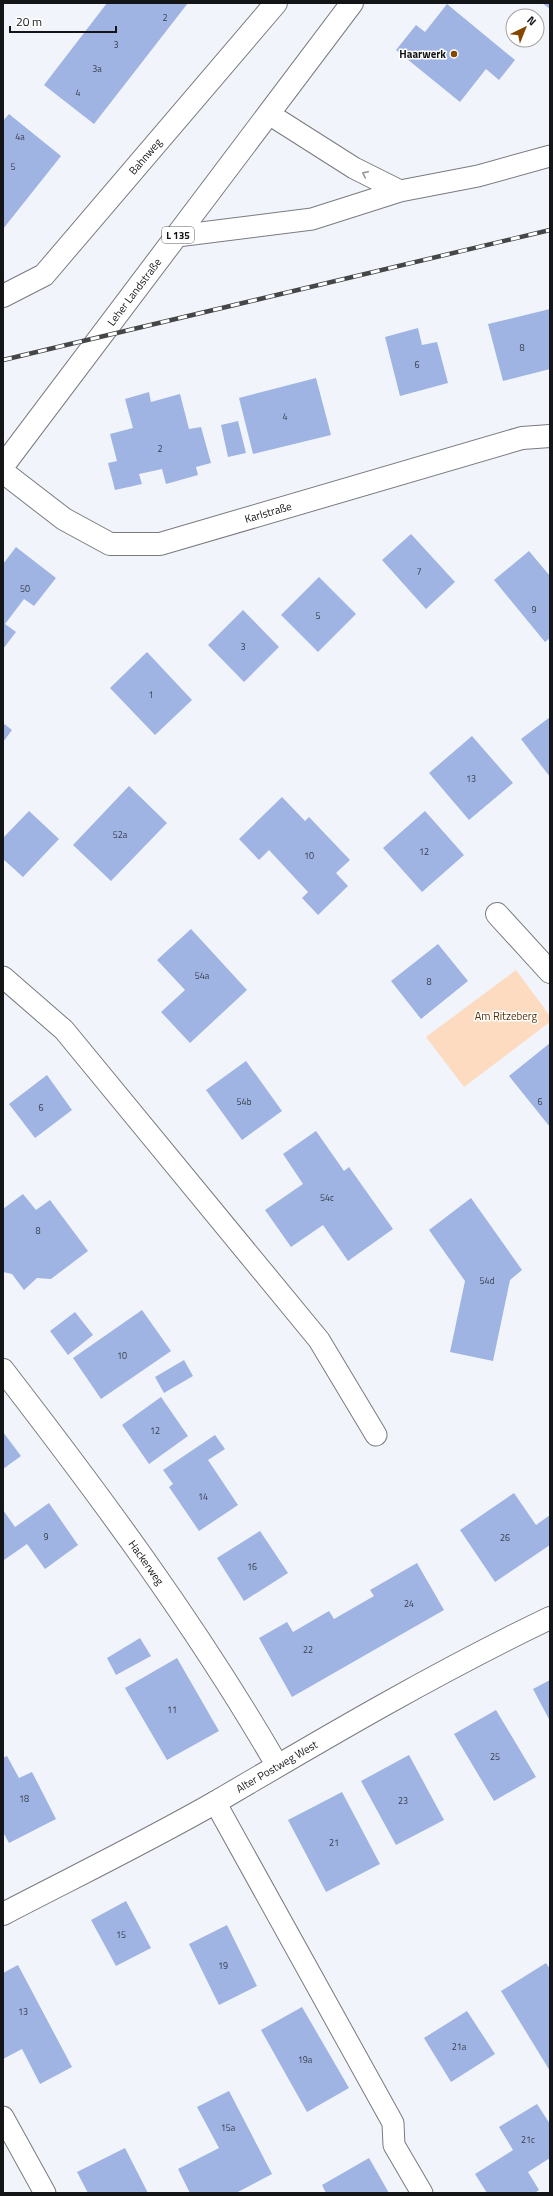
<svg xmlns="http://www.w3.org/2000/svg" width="553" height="2196" viewBox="0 0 553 2196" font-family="'Titillium Web',sans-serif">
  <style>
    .green { fill: #fddbc1 }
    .building { fill: #9fb4e3 }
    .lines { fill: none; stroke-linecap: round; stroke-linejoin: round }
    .lane-casing { stroke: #797b80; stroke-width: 23 }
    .street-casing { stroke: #797b80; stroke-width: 24 }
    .primary-casing { stroke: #797b80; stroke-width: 24 }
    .lane { stroke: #fff; stroke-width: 21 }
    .street { stroke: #fff; stroke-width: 22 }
    .primary { stroke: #fff; stroke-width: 22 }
    .rail-casing { stroke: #444648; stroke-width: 4.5 }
    .rail { stroke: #fff; stroke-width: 3; stroke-dasharray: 9; stroke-linecap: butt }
    .oneway { stroke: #959697 }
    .poi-dot { fill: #834700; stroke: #fff; stroke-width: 1.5 }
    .labels { text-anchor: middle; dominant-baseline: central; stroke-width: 3; stroke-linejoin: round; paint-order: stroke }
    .number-label { font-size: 9px; fill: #373d4a }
    .shield { fill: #fff; stroke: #5a5b5d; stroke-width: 1 }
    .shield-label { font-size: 10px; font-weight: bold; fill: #141517 }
    .poi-label { font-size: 11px; font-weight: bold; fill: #141517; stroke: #fff; text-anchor: end }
    .street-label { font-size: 11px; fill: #141517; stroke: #fff }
    .park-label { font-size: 11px; fill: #582f01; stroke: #fff }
  </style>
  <rect width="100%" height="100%" fill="#f1f4fa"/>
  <!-- green -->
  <path class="green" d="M 516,970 L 550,1016 L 550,1022 L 464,1087 L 426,1037 Z"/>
  <!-- building -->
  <path class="building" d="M 107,3 L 188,3 L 94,124 L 44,85 Z
    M 542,3 L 550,3 L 550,9 Z
    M 447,4 L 515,60 L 499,80 L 486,69 L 460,102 L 396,50 L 416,25 L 425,32 Z
    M 9,114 L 61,156 L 3,229 L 3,121 Z
    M 550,309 L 550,369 L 503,381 L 488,324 Z
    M 418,328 L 422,345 L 437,342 L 448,383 L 400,396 L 385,337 Z
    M 316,378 L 331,435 L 253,454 L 239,398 Z
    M 149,392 L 151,402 L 180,394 L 189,429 L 201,427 L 211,463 L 196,467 L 198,475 L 166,484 L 162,469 L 139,474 L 142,484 L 115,490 L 108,463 L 117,461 L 110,434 L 133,428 L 125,399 Z
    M 238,421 L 246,453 L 228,457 L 221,425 Z
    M 411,534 L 455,582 L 426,609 L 382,560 Z
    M 16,547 L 56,578 L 34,606 L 24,599 L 5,624 L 16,632 L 3,649 L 3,564 Z
    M 529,551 L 550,576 L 550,638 L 545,642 L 494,580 Z
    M 319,577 L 356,614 L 318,652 L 281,615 Z
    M 243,610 L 279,647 L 244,682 L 208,645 Z
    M 147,652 L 192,700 L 155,735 L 110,688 Z
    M 550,717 L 550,777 L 521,739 Z
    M 3,723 L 12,730 L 3,742 Z
    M 472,736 L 513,783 L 469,820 L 429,773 Z
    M 129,786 L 167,823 L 111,881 L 73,845 Z
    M 282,797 L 305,821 L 309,817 L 350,860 L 336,873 L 348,886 L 318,915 L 302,898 L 308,892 L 269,850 L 259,860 L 239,839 Z
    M 29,811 L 59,839 L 23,877 L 3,859 L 3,838 Z
    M 425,811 L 464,855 L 422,892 L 383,848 Z
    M 191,929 L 247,990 L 190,1043 L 161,1012 L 185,990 L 157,960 Z
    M 438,944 L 468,981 L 421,1019 L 391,981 Z
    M 550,1043 L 550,1127 L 509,1076 Z
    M 246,1061 L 282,1111 L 242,1140 L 206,1090 Z
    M 47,1075 L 72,1110 L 35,1138 L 9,1104 Z
    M 316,1131 L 344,1171 L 349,1167 L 393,1229 L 348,1261 L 323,1225 L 291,1247 L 265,1210 L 303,1184 L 283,1154 Z
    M 23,1194 L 36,1210 L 50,1200 L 88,1251 L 51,1279 L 37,1278 L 24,1290 L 12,1274 L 3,1272 L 3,1209 Z
    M 471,1198 L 522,1270 L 510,1280 L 493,1361 L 450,1352 L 465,1281 L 429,1230 Z
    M 142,1310 L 171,1351 L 101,1399 L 73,1358 Z
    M 75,1312 L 93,1335 L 68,1355 L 50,1331 Z
    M 184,1360 L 193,1376 L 164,1393 L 155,1377 Z
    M 161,1397 L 188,1436 L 149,1464 L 122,1425 Z
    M 3,1432 L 21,1456 L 3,1469 Z
    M 215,1435 L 225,1449 L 208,1460 L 238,1505 L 199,1531 L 169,1487 L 173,1484 L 163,1470 Z
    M 514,1493 L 536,1525 L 550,1515 L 550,1545 L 495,1582 L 460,1530 Z
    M 49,1503 L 78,1545 L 45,1569 L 27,1544 L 4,1560 L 3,1510 L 15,1527 Z
    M 260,1531 L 288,1573 L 244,1601 L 217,1558 Z
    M 417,1563 L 444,1610 L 292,1697 L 259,1638 L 287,1622 L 293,1632 L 329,1611 L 334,1619 L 374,1596 L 370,1590 Z
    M 140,1638 L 151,1656 L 116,1675 L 107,1658 Z
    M 177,1658 L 219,1731 L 167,1760 L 125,1688 Z
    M 550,1680 L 550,1721 L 533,1689 Z
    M 496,1710 L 536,1777 L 494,1801 L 454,1734 Z
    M 409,1755 L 444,1820 L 396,1845 L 361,1781 Z
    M 7,1756 L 19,1778 L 32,1772 L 56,1819 L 9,1843 L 3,1832 L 3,1758 Z
    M 342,1792 L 380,1864 L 326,1892 L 288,1820 Z
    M 126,1901 L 151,1948 L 116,1966 L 91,1920 Z
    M 227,1925 L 257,1986 L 219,2005 L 189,1944 Z
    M 546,1963 L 550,1969 L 550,2071 L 501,1991 Z
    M 18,1965 L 72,2067 L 40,2084 L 22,2049 L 3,2059 L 3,1973 Z
    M 302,2007 L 349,2088 L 307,2112 L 261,2030 Z
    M 467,2011 L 495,2054 L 451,2082 L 424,2038 Z
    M 229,2091 L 272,2174 L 236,2193 L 190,2193 L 178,2169 L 219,2148 L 197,2107 Z
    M 537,2104 L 550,2124 L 550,2158 L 528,2172 L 539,2190 L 535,2193 L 487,2193 L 475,2174 L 513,2150 L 499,2127 Z
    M 125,2148 L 148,2193 L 88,2193 L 77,2172 Z
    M 369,2158 L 389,2193 L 326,2193 L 322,2185 Z"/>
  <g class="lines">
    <defs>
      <path id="lane" d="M 269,114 L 354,168 L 400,191
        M 177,236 L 312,219 L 400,191 L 478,176 L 550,156
        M 3,977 L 64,1030 L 319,1340 L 376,1435
        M 215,1802 L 393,2123 L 394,2145 L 422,2193
        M 3,2117 L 45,2193"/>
      <g id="street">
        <path id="s1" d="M 3,296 L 44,275 L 276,3"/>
        <path id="s2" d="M 3,472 L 64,519 L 110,544 L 160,544 L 522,438 L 550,436"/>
        <path d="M 497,914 L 550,972"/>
        <path id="s3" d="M 3,1370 C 101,1497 196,1625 277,1765"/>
        <path id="s4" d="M 3,1914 C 74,1877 146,1842 216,1802 C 325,1738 435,1673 550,1618"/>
      </g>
      <g id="primary">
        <path id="s5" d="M 3,466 L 352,3"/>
      </g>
    </defs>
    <!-- lane casing -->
    <use href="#lane" class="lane-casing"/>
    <!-- street casing -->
    <use href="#street" class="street-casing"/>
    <!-- primary casing -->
    <use href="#primary" class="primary-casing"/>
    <!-- lane -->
    <use href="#lane" class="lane"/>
    <!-- street -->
    <use href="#street" class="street"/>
    <!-- primary -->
    <use href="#primary" class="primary"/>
    <defs>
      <path id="rail" d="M 3,360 L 550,230"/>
    </defs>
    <!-- rail casing -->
    <use href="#rail" class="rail-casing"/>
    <!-- rail -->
    <use href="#rail" class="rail"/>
  </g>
  <!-- one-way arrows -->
  <defs><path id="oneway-chevron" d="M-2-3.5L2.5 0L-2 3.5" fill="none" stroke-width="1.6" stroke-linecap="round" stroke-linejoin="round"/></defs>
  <use class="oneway" href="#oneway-chevron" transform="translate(365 174) rotate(-154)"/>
  <!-- markers -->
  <circle class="poi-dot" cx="454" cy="54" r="4"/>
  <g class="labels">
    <!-- number labels -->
    <g class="number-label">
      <text x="165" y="17">2</text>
      <text x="116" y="44">3</text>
      <text x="97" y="68">3a</text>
      <text x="78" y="92">4</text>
      <text x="20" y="136">4a</text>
      <text x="13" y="166">5</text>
      <text x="522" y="347">8</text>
      <text x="417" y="364">6</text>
      <text x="285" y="416">4</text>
      <text x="160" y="448">2</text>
      <text x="419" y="571">7</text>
      <text x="25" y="588">50</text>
      <text x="534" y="609">9</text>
      <text x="318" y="615">5</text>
      <text x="243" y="646">3</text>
      <text x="151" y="694">1</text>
      <text x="471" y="778">13</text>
      <text x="120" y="834">52a</text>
      <text x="424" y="851">12</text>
      <text x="309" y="855">10</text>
      <text x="202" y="975">54a</text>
      <text x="429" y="981">8</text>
      <text x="244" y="1101">54b</text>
      <text x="540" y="1101">6</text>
      <text x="41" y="1107">6</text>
      <text x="327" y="1197">54c</text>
      <text x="38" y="1230">8</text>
      <text x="487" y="1280">54d</text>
      <text x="122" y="1355">10</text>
      <text x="155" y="1430">12</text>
      <text x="203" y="1496">14</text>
      <text x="46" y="1536">9</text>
      <text x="505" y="1537">26</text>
      <text x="252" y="1566">16</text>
      <text x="409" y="1603">24</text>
      <text x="308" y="1649">22</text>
      <text x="172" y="1709">11</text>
      <text x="495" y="1756">25</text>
      <text x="24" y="1798">18</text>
      <text x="403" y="1800">23</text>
      <text x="334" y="1842">21</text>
      <text x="121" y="1934">15</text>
      <text x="223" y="1965">19</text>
      <text x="23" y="2011">13</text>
      <text x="459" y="2046">21a</text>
      <text x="305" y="2059">19a</text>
      <text x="228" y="2127">15a</text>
      <text x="528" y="2139">21c</text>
    </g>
    <!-- shield labels -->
    <rect class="shield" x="162" y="227" width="32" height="16" rx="3"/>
    <g class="shield-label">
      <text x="178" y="235">L 135</text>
    </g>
    <!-- poi labels -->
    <g class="poi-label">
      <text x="446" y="54">Haarwerk</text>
    </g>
    <!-- street labels -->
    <g class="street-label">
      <text stroke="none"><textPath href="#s1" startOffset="202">Bahnweg</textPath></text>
      <text stroke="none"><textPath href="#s5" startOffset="218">Leher Landstraße</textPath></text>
      <text stroke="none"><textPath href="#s2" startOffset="292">Karlstraße</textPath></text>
      <text stroke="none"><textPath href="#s3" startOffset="240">Hackerweg</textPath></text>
      <text stroke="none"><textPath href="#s4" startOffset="311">Alter Postweg West</textPath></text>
    </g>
    <!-- park labels -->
    <g class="park-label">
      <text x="506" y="1016">Am Ritzeberg</text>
    </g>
  </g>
  <!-- border -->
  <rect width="553" height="2196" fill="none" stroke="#141517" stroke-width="8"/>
  <!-- north arrow -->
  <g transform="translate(525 28) rotate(43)"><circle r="19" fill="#ffffff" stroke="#a1a1a2"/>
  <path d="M0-3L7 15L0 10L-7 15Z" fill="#834700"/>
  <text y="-6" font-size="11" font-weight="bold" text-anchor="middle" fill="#141517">N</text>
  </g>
  <!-- scale -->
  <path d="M10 26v6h106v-6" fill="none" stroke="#141517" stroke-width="2"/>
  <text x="16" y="26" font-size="12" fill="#141517" stroke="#ffffff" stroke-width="3" paint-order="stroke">20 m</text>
</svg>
